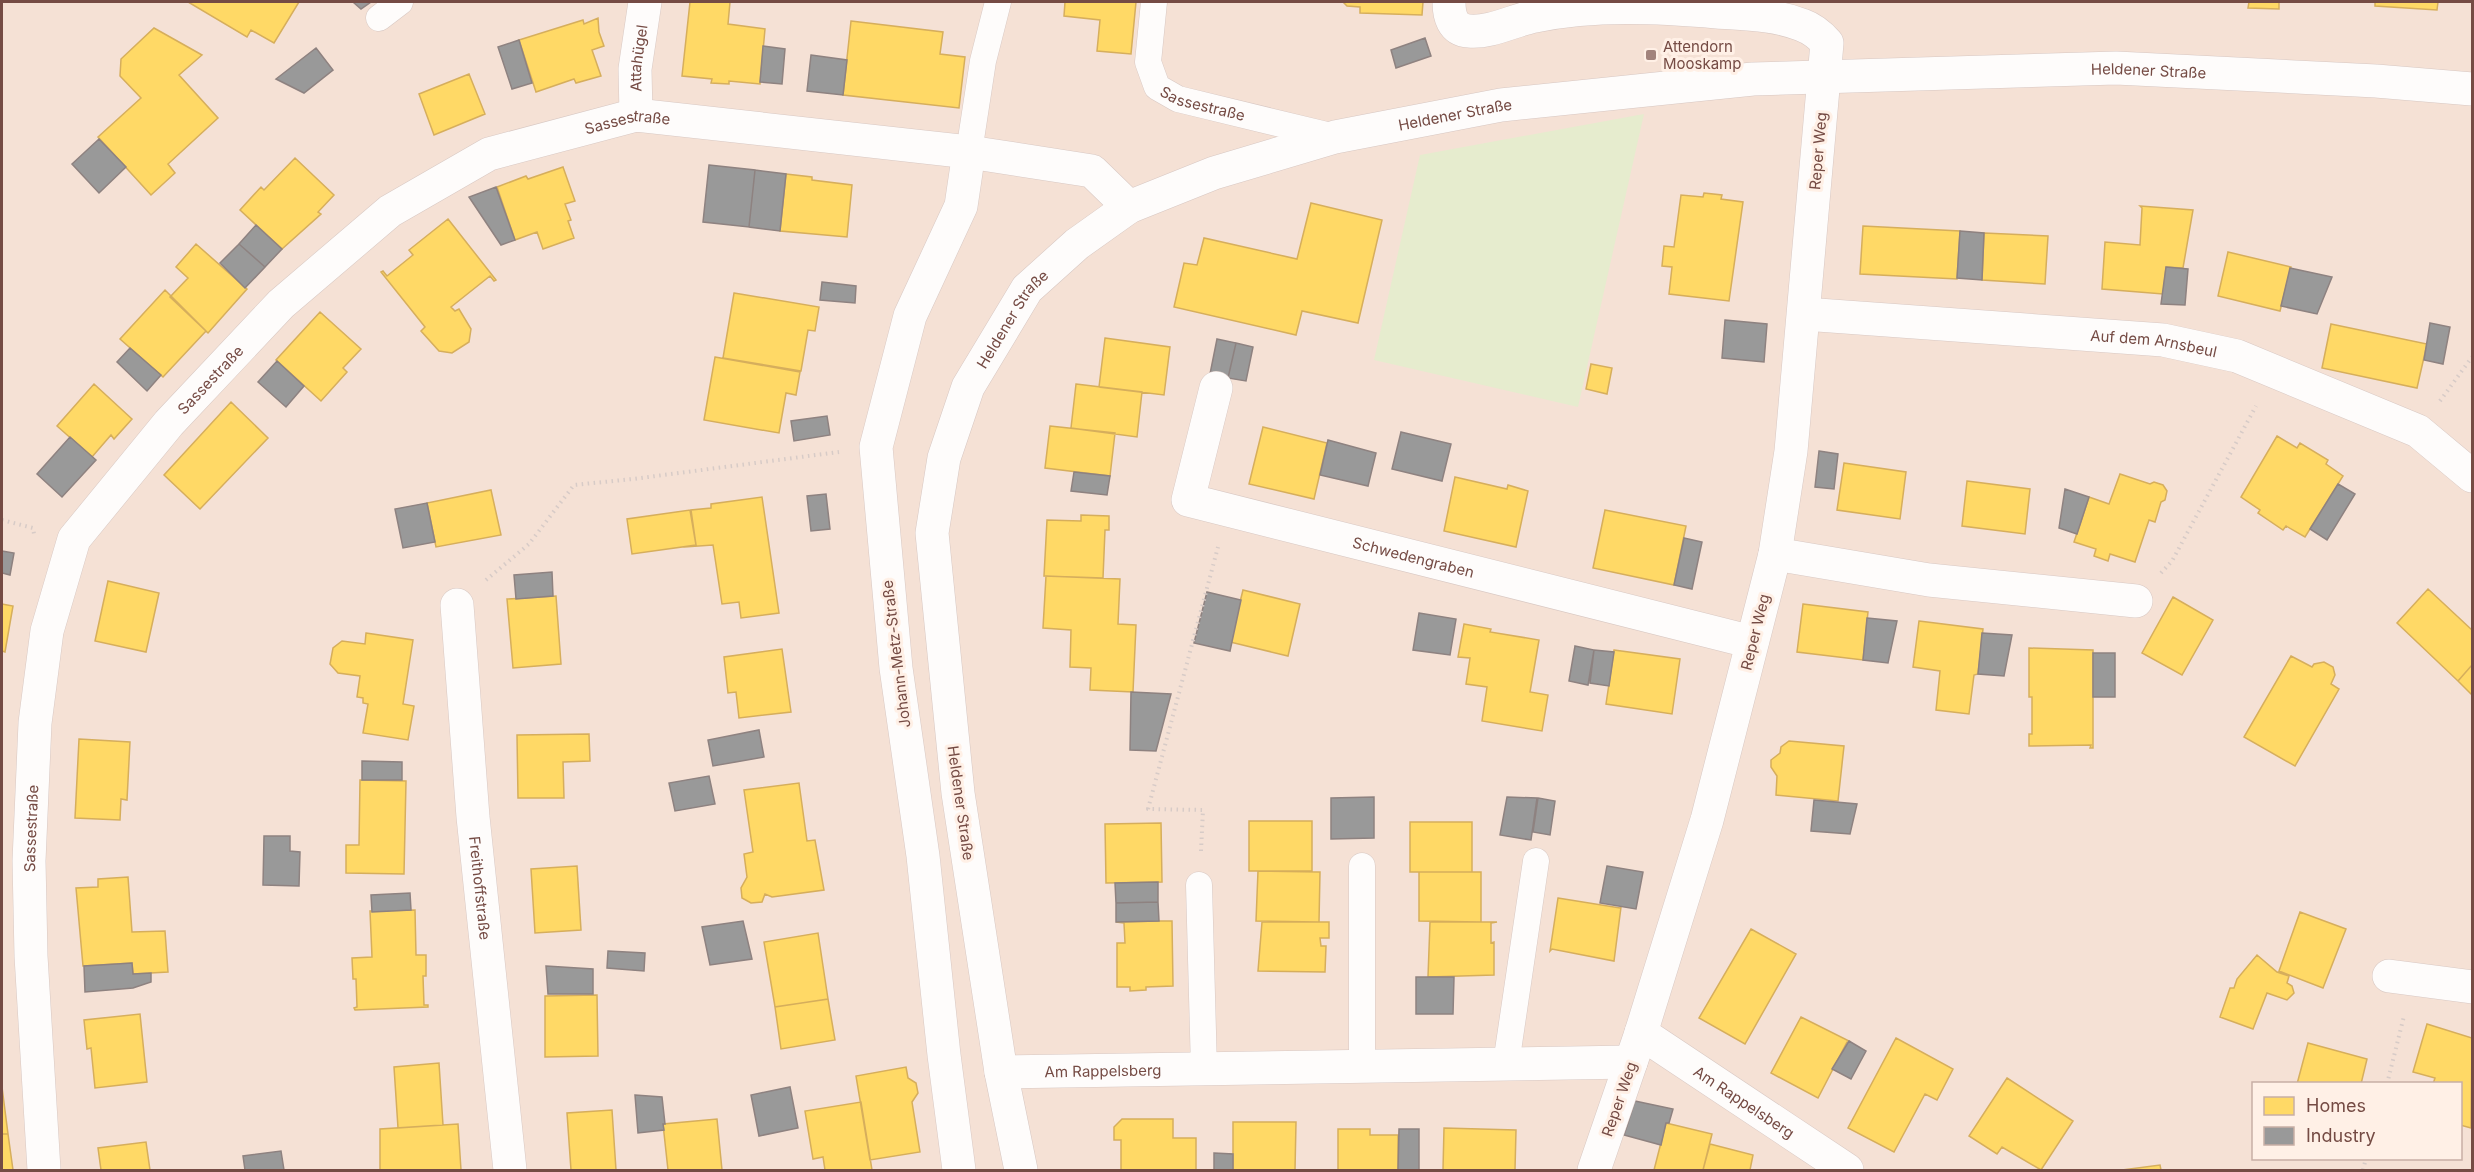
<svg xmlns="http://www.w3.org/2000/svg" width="2474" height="1172" viewBox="0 0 2474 1172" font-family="Inter,sans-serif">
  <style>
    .residential { fill: #f5e1d5; fill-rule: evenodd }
    .green { fill: #e6ecce }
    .homes { fill: #ffd966; stroke: #d6ae5c; stroke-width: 1.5 }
    .industry { fill: #999; stroke: #8e8280; stroke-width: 1.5 }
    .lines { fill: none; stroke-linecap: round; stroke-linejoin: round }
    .service-casing { stroke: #d8c8c3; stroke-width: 27 }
    .minor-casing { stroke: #d8c8c3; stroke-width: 34 }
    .secondary-casing { stroke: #d7c7c2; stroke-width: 34 }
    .path { stroke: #d7cbc7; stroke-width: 4; stroke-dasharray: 1.5 4.5; stroke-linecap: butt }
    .service { stroke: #fefcfb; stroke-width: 26 }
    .minor { stroke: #fefcfb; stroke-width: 33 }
    .secondary { stroke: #fefcfb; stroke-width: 33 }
    .poi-dot { fill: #a2837c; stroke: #fff0e6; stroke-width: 2 }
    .labels { text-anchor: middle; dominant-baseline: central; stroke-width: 6; stroke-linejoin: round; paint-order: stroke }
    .poi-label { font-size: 15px; fill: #754b44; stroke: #fff0e6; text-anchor: start }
    .street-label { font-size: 15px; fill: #754b44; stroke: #fff0e6 }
  </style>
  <rect width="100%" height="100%" fill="#f7ece5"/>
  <!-- residential -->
  <path class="residential" d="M 2,2 L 2472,2 L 2472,1170 L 2,1170 ZM 2254,1084 L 2460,1084 L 2460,1158 L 2254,1158 Z"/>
  <!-- green -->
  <path class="green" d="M 1644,114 L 1578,407 L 1374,360 L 1420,155 Z"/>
  <!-- homes -->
  <path class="homes" d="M 188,2 L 299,2 L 274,43 L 251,30 L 247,37 Z
    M 690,2 L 730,2 L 728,24 L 765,29 L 760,84 L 729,81 L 729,84 L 711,83 L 712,79 L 682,76 Z
    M 1065,2 L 1136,2 L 1131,54 L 1097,51 L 1100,20 L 1064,16 Z
    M 1343,2 L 1423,2 L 1422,15 L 1360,13 L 1360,7 L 1347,6 Z
    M 2249,2 L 2279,2 L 2279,9 L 2248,8 Z
    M 2375,2 L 2438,2 L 2437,10 L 2375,6 Z
    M 598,18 L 599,32 L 604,46 L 592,50 L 601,76 L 576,83 L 574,79 L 536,92 L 519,40 L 583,20 L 584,24 Z
    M 851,21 L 943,32 L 940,54 L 965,57 L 959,108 L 843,95 Z
    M 154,28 L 202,55 L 179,75 L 218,118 L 168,164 L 175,173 L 151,195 L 98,137 L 141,98 L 120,76 L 121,59 Z
    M 469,74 L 485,114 L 434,135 L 419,94 Z
    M 295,158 L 334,195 L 318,212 L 321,214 L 282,249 L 240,210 L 261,187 L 264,190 Z
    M 563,167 L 575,201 L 565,204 L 571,220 L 568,221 L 574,238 L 543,249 L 537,232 L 515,240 L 497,187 L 526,176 L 528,179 Z
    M 786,174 L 812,177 L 812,180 L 852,185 L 847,237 L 780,231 Z
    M 1704,193 L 1722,195 L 1721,199 L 1743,202 L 1729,301 L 1669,294 L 1672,267 L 1662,266 L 1664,246 L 1674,247 L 1681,195 L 1703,197 Z
    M 1311,203 L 1382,220 L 1358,323 L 1302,311 L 1296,335 L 1174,307 L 1184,263 L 1197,265 L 1204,238 L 1297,259 Z
    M 2140,206 L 2193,210 L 2183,268 L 2166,267 L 2163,294 L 2102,289 L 2105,242 L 2140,245 L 2142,208 Z
    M 448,219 L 496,280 L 494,281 L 490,276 L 451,307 L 455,311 L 459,309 L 471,329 L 469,342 L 452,353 L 439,351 L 421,331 L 425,327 L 381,272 L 383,271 L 387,276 L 413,255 L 409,250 Z
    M 1863,226 L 1960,231 L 1957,279 L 1860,274 Z
    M 1984,233 L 2048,236 L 2045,284 L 1982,280 Z
    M 196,244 L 247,289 L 208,333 L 170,297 L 188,278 L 176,267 Z
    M 2228,252 L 2291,267 L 2280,311 L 2218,296 Z
    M 165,290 L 206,331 L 163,377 L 120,339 Z
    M 734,293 L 819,307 L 815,331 L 808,330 L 801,371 L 723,358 Z
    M 320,312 L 361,349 L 343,368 L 347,372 L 321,401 L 276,360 Z
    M 2331,324 L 2427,344 L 2417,388 L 2322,368 Z
    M 1105,338 L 1170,347 L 1164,395 L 1099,387 Z
    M 715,357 L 800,372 L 796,395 L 786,393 L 779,433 L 704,420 Z
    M 1591,364 L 1612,368 L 1607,394 L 1586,389 Z
    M 94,384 L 132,419 L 114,439 L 111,435 L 92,457 L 57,426 Z
    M 1076,384 L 1142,392 L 1137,437 L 1071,428 Z
    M 231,402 L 268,438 L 200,509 L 164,475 Z
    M 1050,426 L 1115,433 L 1110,476 L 1045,468 Z
    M 1263,427 L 1327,443 L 1314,499 L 1249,484 Z
    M 2277,436 L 2297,448 L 2300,443 L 2328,460 L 2326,464 L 2343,476 L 2305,537 L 2286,526 L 2283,530 L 2258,513 L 2260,510 L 2241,497 Z
    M 1844,463 L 1906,472 L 1900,519 L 1837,510 Z
    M 2120,474 L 2150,484 L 2154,482 L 2163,485 L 2167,491 L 2165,500 L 2161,502 L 2155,522 L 2149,520 L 2135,562 L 2110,554 L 2108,561 L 2094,556 L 2096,549 L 2074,542 L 2089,497 L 2109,504 Z
    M 1455,477 L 1507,489 L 1508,485 L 1528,491 L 1516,547 L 1444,531 Z
    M 1967,481 L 2030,489 L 2025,534 L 1962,526 Z
    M 491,490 L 501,535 L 436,547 L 427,503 Z
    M 762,497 L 779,613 L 741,618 L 739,602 L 722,604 L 713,545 L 684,547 L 696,545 L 691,510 L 711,508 L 711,504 Z
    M 690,510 L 696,545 L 632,554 L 627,519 Z
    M 1605,510 L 1686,526 L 1674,585 L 1593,568 Z
    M 1081,515 L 1109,516 L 1109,530 L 1105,530 L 1103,578 L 1044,576 L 1047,520 L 1081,521 Z
    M 1046,576 L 1120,579 L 1118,624 L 1136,625 L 1133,692 L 1090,690 L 1091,668 L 1070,667 L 1071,630 L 1043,628 Z
    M 108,581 L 159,593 L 146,652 L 95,641 Z
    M 2428,589 L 2472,630 L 2472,665 L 2458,681 L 2397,623 Z
    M 1243,590 L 1300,604 L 1288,656 L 1230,642 Z
    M 556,596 L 561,664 L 513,668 L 507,599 Z
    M 2173,597 L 2213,620 L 2182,675 L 2142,653 Z
    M 2,604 L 13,606 L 5,652 L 2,651 Z
    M 1803,604 L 1868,612 L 1863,660 L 1797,652 Z
    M 1919,621 L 1983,629 L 1978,674 L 1974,675 L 1969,714 L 1936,710 L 1940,671 L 1913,667 Z
    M 1464,624 L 1491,629 L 1490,632 L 1539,640 L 1530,692 L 1548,695 L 1542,731 L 1482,721 L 1487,687 L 1466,684 L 1470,658 L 1458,657 Z
    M 366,633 L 413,640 L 403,704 L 414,706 L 408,740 L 363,733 L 368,704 L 363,703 L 363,698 L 357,697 L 360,676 L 338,673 L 330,664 L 333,648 L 342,641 L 365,644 Z
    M 2029,648 L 2093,650 L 2093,748 L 2090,748 L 2091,745 L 2029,746 L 2029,734 L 2032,734 L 2032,697 L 2029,697 Z
    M 782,649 L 791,712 L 739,718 L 736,692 L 728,693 L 724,657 Z
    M 1614,650 L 1680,659 L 1672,714 L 1606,704 Z
    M 2291,656 L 2312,667 L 2314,664 L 2324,662 L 2333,667 L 2335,675 L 2331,684 L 2339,689 L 2295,766 L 2244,737 Z
    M 2472,665 L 2472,695 L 2458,681 Z
    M 589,734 L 590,761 L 563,762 L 564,798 L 518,798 L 517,735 Z
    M 79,739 L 130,742 L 127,800 L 121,799 L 120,820 L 75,818 Z
    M 1789,741 L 1844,746 L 1838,801 L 1776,795 L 1777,776 L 1771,767 L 1771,760 L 1780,753 L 1781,747 Z
    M 360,780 L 406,781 L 404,874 L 346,873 L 346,845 L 359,845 Z
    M 799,783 L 807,841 L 815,840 L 824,890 L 772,897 L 765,894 L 762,902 L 751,903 L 742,898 L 741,888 L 747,877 L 744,854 L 753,852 L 744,790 Z
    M 1249,821 L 1312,821 L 1312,871 L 1249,871 Z
    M 1410,822 L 1472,822 L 1472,872 L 1410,872 Z
    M 1161,823 L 1162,882 L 1106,883 L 1105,824 Z
    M 577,866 L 581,930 L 535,933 L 531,869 Z
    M 1258,871 L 1320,872 L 1319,922 L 1256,921 Z
    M 1419,872 L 1481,872 L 1481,922 L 1419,921 Z
    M 128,877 L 132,932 L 165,931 L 168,972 L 133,974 L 132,963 L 83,966 L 76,888 L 98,887 L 98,879 Z
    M 1558,898 L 1620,908 L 1621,907 L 1614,961 L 1552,949 L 1550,951 Z
    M 415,910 L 416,955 L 426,955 L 426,976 L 423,976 L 424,1005 L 428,1005 L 428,1007 L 355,1010 L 354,1008 L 357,1007 L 356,979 L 353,979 L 352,958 L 372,957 L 370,911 Z
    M 2300,912 L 2346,929 L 2323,988 L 2279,971 Z
    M 1159,921 L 1172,921 L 1173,986 L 1146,987 L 1146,990 L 1130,991 L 1130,987 L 1117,987 L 1117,943 L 1125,943 L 1124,923 L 1116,922 Z
    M 1262,922 L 1329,922 L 1329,938 L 1320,938 L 1321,946 L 1326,946 L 1325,972 L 1258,971 Z
    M 1430,922 L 1497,922 L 1491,923 L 1491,943 L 1494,942 L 1494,975 L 1428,977 Z
    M 1751,929 L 1796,954 L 1745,1044 L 1699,1018 Z
    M 818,933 L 828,999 L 775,1007 L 764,942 Z
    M 2257,955 L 2277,972 L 2289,976 L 2287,983 L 2292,986 L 2294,993 L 2287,1000 L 2267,993 L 2253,1029 L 2220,1017 L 2230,988 L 2234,988 L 2237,979 Z
    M 597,995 L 598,1056 L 545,1057 L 545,996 Z
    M 828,999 L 835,1040 L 781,1049 L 775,1007 Z
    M 140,1014 L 147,1082 L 95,1088 L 91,1048 L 87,1049 L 84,1020 Z
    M 1801,1017 L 1849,1041 L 1847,1042 L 1818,1098 L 1771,1073 Z
    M 2427,1024 L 2472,1038 L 2471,1128 L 2460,1125 L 2460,1084 L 2433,1084 L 2435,1078 L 2413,1072 Z
    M 1896,1038 L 1953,1069 L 1937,1100 L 1925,1094 L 1894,1152 L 1848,1128 Z
    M 2308,1043 L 2367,1059 L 2361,1084 L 2297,1084 Z
    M 439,1063 L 443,1125 L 398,1128 L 394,1067 Z
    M 906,1067 L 908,1078 L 916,1083 L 918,1093 L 912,1102 L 920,1152 L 870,1160 L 856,1076 Z
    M 2007,1078 L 2073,1121 L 2041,1170 L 2002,1147 L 1997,1154 L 1969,1136 Z
    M 2,1087 L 8,1134 L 2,1134 Z
    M 861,1102 L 872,1170 L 825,1170 L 823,1157 L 813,1159 L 805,1111 Z
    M 612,1110 L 616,1170 L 571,1170 L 567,1113 Z
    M 717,1119 L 722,1170 L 668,1170 L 663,1124 Z
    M 1122,1119 L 1173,1119 L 1173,1138 L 1196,1138 L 1196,1170 L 1121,1170 L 1121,1140 L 1114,1140 L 1114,1127 Z
    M 1233,1122 L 1296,1122 L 1295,1170 L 1233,1170 Z
    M 1666,1123 L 1712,1134 L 1703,1170 L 1654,1170 Z
    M 458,1124 L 461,1170 L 380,1170 L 380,1129 Z
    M 1444,1128 L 1516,1130 L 1515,1170 L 1443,1170 Z
    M 1338,1129 L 1370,1129 L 1370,1135 L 1398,1135 L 1398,1170 L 1400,1170 L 1338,1170 Z
    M 2,1134 L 8,1134 L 13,1170 L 2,1170 Z
    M 146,1142 L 150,1170 L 101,1170 L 98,1148 Z
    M 1710,1144 L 1753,1155 L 1750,1170 L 1703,1170 Z
    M 2160,1165 L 2161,1170 L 2122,1170 Z"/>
  <!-- industry -->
  <path class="industry" d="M 353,2 L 371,2 L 361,9 Z
    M 1425,38 L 1431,56 L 1396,68 L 1391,50 Z
    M 519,40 L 532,83 L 512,89 L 498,47 Z
    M 763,46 L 785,49 L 782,84 L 760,82 Z
    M 316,48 L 333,70 L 304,93 L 276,79 Z
    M 811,55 L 847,60 L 843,95 L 807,91 Z
    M 99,139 L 126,167 L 99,193 L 72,164 Z
    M 709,165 L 755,170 L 749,227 L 703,222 Z
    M 755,170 L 786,174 L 780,231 L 749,227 Z
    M 496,187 L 515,240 L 501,245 L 469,197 Z
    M 256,225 L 282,249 L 265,267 L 239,244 Z
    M 1960,231 L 1984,233 L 1982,280 L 1957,278 Z
    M 239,244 L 265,267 L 245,288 L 220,263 Z
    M 2166,267 L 2188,269 L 2185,305 L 2161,304 Z
    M 2290,268 L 2332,277 L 2317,314 L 2281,306 Z
    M 822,282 L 856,286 L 855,303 L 820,300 Z
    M 1725,320 L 1767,324 L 1764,362 L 1722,358 Z
    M 2430,323 L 2450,327 L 2443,364 L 2424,360 Z
    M 1217,339 L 1236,343 L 1228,378 L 1210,374 Z
    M 1236,343 L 1253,347 L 1246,381 L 1228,378 Z
    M 130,348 L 161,375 L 147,391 L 117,362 Z
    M 277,361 L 304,386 L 286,407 L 258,382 Z
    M 827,416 L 830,435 L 794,441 L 791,421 Z
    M 1401,432 L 1451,444 L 1442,481 L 1392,469 Z
    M 70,437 L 96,460 L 62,497 L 37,474 Z
    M 1328,440 L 1376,453 L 1368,486 L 1320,475 Z
    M 1819,451 L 1838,454 L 1834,489 L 1815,487 Z
    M 1074,472 L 1110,476 L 1107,495 L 1071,491 Z
    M 2338,484 L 2355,494 L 2327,540 L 2310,529 Z
    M 2065,489 L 2089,497 L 2077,534 L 2059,528 Z
    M 826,494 L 830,529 L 811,531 L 807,496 Z
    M 427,503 L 435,542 L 403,548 L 395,509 Z
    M 1684,538 L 1702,542 L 1692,589 L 1674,585 Z
    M 2,551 L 14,553 L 10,575 L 2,573 Z
    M 552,572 L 553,596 L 516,599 L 514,575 Z
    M 1207,592 L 1241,600 L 1230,651 L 1194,643 Z
    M 1419,613 L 1456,619 L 1450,655 L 1413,650 Z
    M 1867,618 L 1897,621 L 1888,663 L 1863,660 Z
    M 1982,633 L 2012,635 L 2004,676 L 1978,674 Z
    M 1575,646 L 1594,650 L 1588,685 L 1569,681 Z
    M 1594,650 L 1614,652 L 1609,686 L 1590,683 Z
    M 2093,653 L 2115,653 L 2115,697 L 2093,697 Z
    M 1131,692 L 1171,694 L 1156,751 L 1130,750 Z
    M 759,730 L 764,757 L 713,766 L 708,740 Z
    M 362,761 L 402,762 L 402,780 L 362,780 Z
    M 709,776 L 715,804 L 675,811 L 669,783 Z
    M 1374,797 L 1374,838 L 1331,839 L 1331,798 Z
    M 1507,797 L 1537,798 L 1531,840 L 1500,835 Z
    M 1538,798 L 1555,801 L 1550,835 L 1533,832 Z
    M 1814,800 L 1857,804 L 1850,834 L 1811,831 Z
    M 264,836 L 290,836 L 290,851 L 300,852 L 299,886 L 263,885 Z
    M 1607,866 L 1643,872 L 1636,909 L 1600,903 Z
    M 1158,882 L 1158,902 L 1116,903 L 1115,883 Z
    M 410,893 L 411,910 L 372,912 L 371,895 Z
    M 1158,902 L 1159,921 L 1116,922 L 1116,903 Z
    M 743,921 L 752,959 L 710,965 L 702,927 Z
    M 608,951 L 645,953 L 644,971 L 607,968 Z
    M 132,963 L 133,974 L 151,973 L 151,982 L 133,988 L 85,992 L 84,966 Z
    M 546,966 L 593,969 L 593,994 L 548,994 Z
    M 1416,977 L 1454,977 L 1453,1014 L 1416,1014 Z
    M 1849,1041 L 1866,1051 L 1851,1079 L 1832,1069 Z
    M 790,1087 L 798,1128 L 759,1136 L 751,1095 Z
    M 635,1095 L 662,1097 L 665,1124 L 663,1124 L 664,1130 L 638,1133 Z
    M 1635,1101 L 1673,1109 L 1669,1123 L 1666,1123 L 1661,1145 L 1624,1135 Z
    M 1399,1129 L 1419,1129 L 1419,1170 L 1398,1170 Z
    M 281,1151 L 284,1170 L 245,1170 L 243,1156 Z
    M 1214,1153 L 1233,1154 L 1233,1170 L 1214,1170 Z"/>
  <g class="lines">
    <defs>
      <g id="service">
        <path id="s1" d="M 1154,2 L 1148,62 L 1157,87 L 1178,99 L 1335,137"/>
        <path d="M 379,18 L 400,2"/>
        <path d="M 969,152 L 983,61 L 998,2"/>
        <path d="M 1199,885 L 1204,1069"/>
        <path d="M 1506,1064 L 1536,861"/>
        <path d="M 1362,1066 L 1362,866"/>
      </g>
      <g id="minor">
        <path d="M 1449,2 C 1449,15 1452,30 1469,31 C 1491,33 1514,20 1535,16 C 1596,4 1656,7 1717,12 C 1746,14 1774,14 1802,25 C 1813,29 1820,35 1827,43 L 1791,451 L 1775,554 L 1707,820 L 1641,1033 L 1594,1170"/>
        <path id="s2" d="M 636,115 L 635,69 L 645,2"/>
        <path id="s3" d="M 1804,314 L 2163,340 L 2237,356 L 2418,431 L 2472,476"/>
        <path id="s4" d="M 1216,388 L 1188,500 L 1752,642"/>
        <path d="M 1775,554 L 1929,580 L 2136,601"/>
        <path id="s5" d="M 457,605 L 473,817 L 510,1170"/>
        <path d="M 2389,976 L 2472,987"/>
        <path id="s6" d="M 1641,1033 L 1847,1170"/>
        <path id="s7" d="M 1001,1072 L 1631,1062"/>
        <path id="s8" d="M 44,1170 L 31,956 L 29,861 L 35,723 L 47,631 L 74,539 L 169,423 L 281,304 L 390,211 L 489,154 L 636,115 L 969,152 L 1092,171 L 1129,207"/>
        <path d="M 959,1170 L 944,1055 L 923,856 L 896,668 L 876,447 L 910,316 L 961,206 L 969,152"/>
      </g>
      <g id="secondary">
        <path id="s9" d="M 1021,1170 L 1001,1072 L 958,793 L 932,533 L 944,458 L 968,387 L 1027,289 L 1077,244 L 1129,207 L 1214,173 L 1335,137 L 1501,105 L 1753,79 L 2116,68 L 2376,81 L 2472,89"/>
      </g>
    </defs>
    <!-- service casing -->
    <use href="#service" class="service-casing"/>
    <!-- minor casing -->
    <use href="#minor" class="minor-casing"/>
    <!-- secondary casing -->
    <use href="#secondary" class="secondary-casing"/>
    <!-- path -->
    <path class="path" d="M 2440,401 L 2472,357
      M 2,520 L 33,528 L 34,534
      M 2161,573 L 2172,561 L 2256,406
      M 486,580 L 529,544 L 574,485 L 633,479 L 839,452
      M 1201,851 L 1203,810 L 1148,809 L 1218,547
      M 2387,1084 L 2404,1016
      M 2363,1170 L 2366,1158"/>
    <!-- service -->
    <use href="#service" class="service"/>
    <!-- minor -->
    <use href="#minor" class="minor"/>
    <!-- secondary -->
    <use href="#secondary" class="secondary"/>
  </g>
  <!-- markers -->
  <rect class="poi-dot" x="1645" y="49" width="12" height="12" rx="3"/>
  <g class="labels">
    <!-- poi labels -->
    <g class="poi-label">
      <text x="1663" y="46">Attendorn<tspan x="1663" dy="17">Mooskamp</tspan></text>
    </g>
    <!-- street labels -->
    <g class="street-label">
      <text stroke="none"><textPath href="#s2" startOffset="57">Attahügel</textPath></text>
      <text stroke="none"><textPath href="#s9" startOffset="2076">Heldener Straße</textPath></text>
      <text stroke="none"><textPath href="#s1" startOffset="136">Sassestraße</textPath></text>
      <text stroke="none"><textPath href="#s9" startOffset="1380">Heldener Straße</textPath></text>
      <text stroke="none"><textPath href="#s8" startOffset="1350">Sassestraße</textPath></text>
      <text transform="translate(1818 151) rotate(-85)">Reper Weg</text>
      <text stroke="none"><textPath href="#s9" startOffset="876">Heldener Straße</textPath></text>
      <text stroke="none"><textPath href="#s3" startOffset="351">Auf dem Arnsbeul</textPath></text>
      <text stroke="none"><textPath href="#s8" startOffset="846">Sassestraße</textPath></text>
      <text stroke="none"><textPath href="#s4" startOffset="348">Schwedengraben</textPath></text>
      <text transform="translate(1755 632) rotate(-76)">Reper Weg</text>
      <text transform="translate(896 654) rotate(-97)">Johann-Metz-Straße</text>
      <text transform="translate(961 803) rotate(82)">Heldener Straße</text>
      <text stroke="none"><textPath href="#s8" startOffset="342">Sassestraße</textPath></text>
      <text stroke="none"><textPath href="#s5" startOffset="284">Freithoffstraße</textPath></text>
      <text stroke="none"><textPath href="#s7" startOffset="102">Am Rappelsberg</textPath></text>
      <text transform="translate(1619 1099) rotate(-71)">Reper Weg</text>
      <text stroke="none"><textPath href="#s6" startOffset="124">Am Rappelsberg</textPath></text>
    </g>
  </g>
  <!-- border -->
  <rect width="2474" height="1172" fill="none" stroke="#754b44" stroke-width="6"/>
  <!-- legend -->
  <rect x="2252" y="1082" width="210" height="78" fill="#fff0e6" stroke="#c8aea5" stroke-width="1.5"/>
  <rect x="2264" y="1097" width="30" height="18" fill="#ffd966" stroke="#c8aea5" stroke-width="1.5"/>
  <text x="2306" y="1112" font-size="18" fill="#754b44">Homes</text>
  <rect x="2264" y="1127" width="30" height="18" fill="#999999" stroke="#c8aea5" stroke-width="1.5"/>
  <text x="2306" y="1142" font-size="18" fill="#754b44">Industry</text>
</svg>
